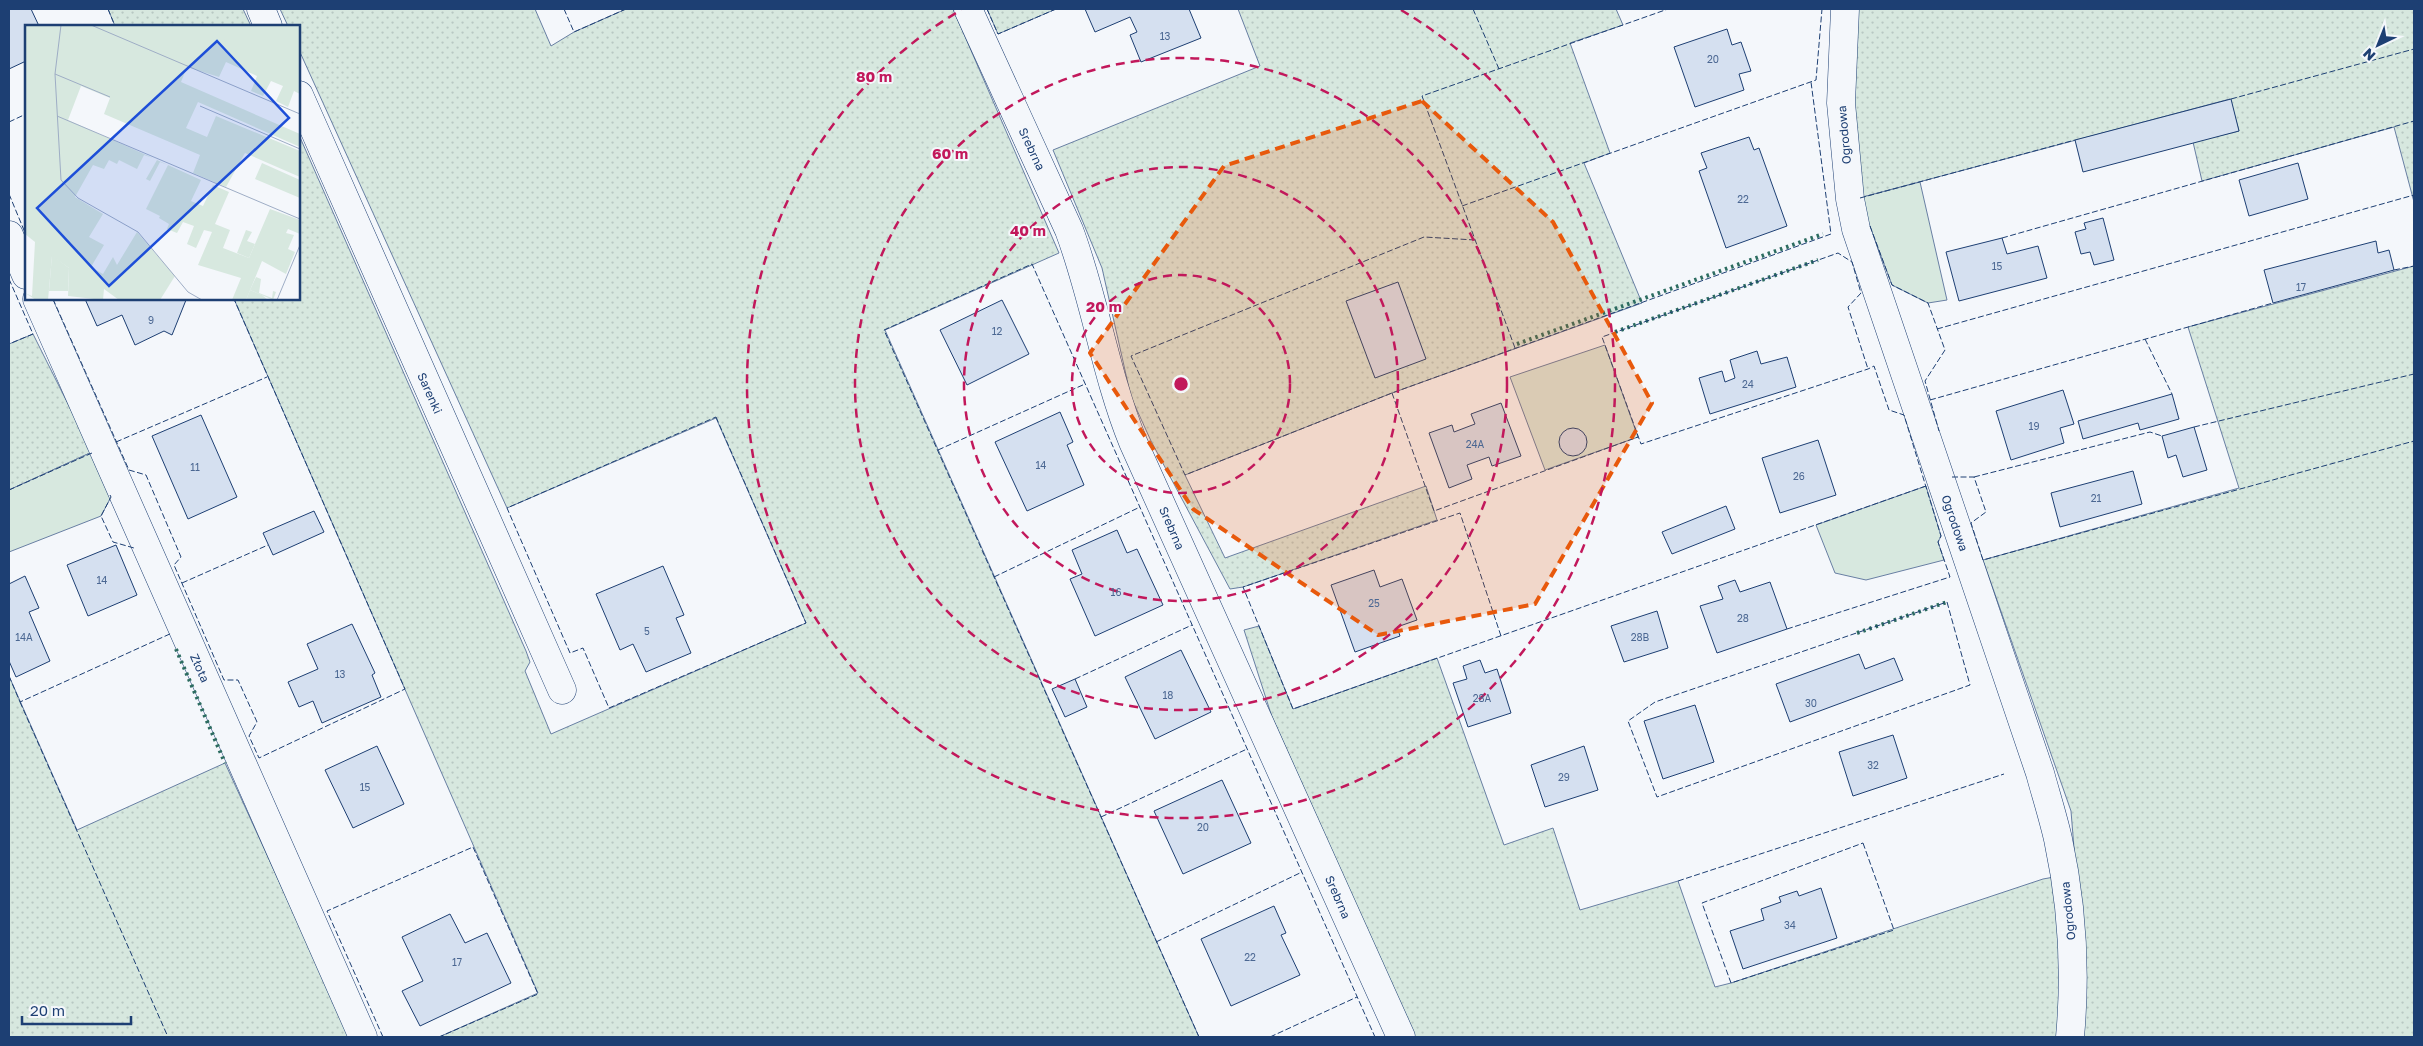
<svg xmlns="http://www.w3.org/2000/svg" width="2423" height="1046" viewBox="0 0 2423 1046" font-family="'Golos Text',sans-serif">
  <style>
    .grass { fill: url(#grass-dots); stroke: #687fa3 }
    .garden { fill: #d7e8df; stroke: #687fa3 }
    .building { fill: #d5e0f0; stroke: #1d3f73 }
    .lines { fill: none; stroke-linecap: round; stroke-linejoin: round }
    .minor-casing { stroke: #1d3f73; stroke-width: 29 }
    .minor { stroke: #f4f7fb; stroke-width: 28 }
    .hedge { stroke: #2c6c60; stroke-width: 4; stroke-dasharray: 2.5 4; stroke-linecap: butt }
    .fence { stroke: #1d3f73; stroke-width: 1; stroke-dasharray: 6 2.5; stroke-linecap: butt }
    .marked { fill: #e8590c; fill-opacity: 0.2; stroke: #e8590c; stroke-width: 4; stroke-dasharray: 10 6; stroke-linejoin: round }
    .ring { fill: none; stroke: #c2185b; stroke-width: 2.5; stroke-dasharray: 9 6 }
    .labels { text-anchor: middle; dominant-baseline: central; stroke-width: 4; stroke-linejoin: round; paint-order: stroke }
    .number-label { font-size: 10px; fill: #4b6792 }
    .street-label { font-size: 12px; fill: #1d3f73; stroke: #f4f7fb }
    .inset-road { fill: none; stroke: #9eadc5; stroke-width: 1 }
    .view { fill: #1d4ed8; fill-opacity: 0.15; stroke: #1d4ed8; stroke-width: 2.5 }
    .inset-edge { fill: none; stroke: #1d3f73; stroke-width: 2.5 }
    .centre { fill: #c2185b; stroke: #f4f7fb; stroke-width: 2.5 }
    .ring-label { font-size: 15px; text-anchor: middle; font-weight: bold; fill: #c2185b; stroke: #f4f7fb; stroke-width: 4; stroke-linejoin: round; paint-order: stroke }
  </style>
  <defs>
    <pattern id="grass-dots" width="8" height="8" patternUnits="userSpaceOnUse" patternTransform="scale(1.25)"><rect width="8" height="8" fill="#d7e8df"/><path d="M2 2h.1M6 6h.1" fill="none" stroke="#b8c8c3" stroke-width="1.8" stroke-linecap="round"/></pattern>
  </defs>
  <rect width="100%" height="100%" fill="#f4f7fb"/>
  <!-- grass -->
  <path class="grass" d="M 108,9 L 243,9 L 251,26 L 115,26 Z
    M 280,9 L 535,9 L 551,46 L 574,32 L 626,9 L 953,9 L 1059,253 L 885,330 L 1199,1037 L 439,1037 L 538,993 L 234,299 L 299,299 L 299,135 L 526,651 L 530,662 L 525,671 L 551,734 L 806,623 L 716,418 L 507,508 L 299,50 L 299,26 L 288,26 Z
    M 987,9 L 1056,9 L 998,34 Z
    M 1238,9 L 1616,9 L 1623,25 L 1570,43 L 1610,153 L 1584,163 L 1642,303 L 1392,393 L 1185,475 L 1225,558 L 1426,486 L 1437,520 L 1243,587 L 1230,589 L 1151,441 L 1131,397 L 1102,268 L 1053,150 L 1260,66 Z
    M 1857,9 L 2414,9 L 2414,202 L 2394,127 L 2202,181 L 2193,142 L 2239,131 L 2230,99 L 1859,198 L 1853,90 Z
    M 2414,266 L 2414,1037 L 1415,1037 L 1272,717 L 1244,630 L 1259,626 L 1293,709 L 1437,658 L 1504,845 L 1553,828 L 1580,910 L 1678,881 L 1715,987 L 1731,983 L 2043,879 L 2076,873 L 2071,811 L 1983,560 L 2239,488 L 2188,327 Z
    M 33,334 L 92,452 L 9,490 L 9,344 Z
    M 9,676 L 77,830 L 225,763 L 350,1037 L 9,1037 Z"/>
  <!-- garden -->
  <path class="garden" d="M 1920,182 L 1947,300 L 1928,303 L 1892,285 L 1859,198 Z
    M 1605,345 L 1638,437 L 1545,470 L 1510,377 Z
    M 92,452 L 111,497 L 101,516 L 9,552 L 9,490 Z
    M 1926,486 L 1941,536 L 1938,542 L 1944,560 L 1866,580 L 1835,573 L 1816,525 Z"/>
  <!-- building -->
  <path class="building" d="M 9,9 L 31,9 L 39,26 L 26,26 L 26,61 L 9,69 Z
    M 1085,9 L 1189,9 L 1201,38 L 1141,62 L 1130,35 L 1137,32 L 1130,17 L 1095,32 Z
    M 1727,29 L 1732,45 L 1741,42 L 1751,71 L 1739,74 L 1744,90 L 1695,107 L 1674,47 Z
    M 2231,99 L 2239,131 L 2083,172 L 2075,140 Z
    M 1749,137 L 1754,150 L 1759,148 L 1787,226 L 1726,248 L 1699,171 L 1707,168 L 1701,153 Z
    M 2298,163 L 2308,199 L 2249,216 L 2239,180 Z
    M 2103,218 L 2114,260 L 2094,265 L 2090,252 L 2081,254 L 2075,232 L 2086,229 L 2084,223 Z
    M 2002,238 L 2007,254 L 2038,246 L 2047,278 L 1959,301 L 1946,252 Z
    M 2376,241 L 2378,253 L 2389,250 L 2394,270 L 2273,303 L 2264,270 Z
    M 1398,282 L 1426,359 L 1375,378 L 1346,301 Z
    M 85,299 L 183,299 L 186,300 L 172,335 L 164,331 L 135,345 L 122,315 L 97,326 Z
    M 1002,300 L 1029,354 L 967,385 L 940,330 Z
    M 1757,351 L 1761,364 L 1787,357 L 1796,387 L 1710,414 L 1699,378 L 1722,371 L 1725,382 L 1735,378 L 1730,360 Z
    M 2063,390 L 2074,424 L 2060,428 L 2064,443 L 2011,460 L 1996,411 Z
    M 2172,394 L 2179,419 L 2140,430 L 2138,423 L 2083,439 L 2078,421 Z
    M 1501,403 L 1521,456 L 1492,466 L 1489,457 L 1467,465 L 1472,479 L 1449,488 L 1429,433 L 1452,425 L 1454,432 L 1475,424 L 1471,414 Z
    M 1060,412 L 1073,442 L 1067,445 L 1084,485 L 1027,511 L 995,442 Z
    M 201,415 L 237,497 L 188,519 L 152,436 Z
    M 2194,427 L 2207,470 L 2183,477 L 2176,455 L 2168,458 L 2162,436 Z
    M1559 442a14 14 0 1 1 28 0a14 14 0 1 1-28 0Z
    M 1818,440 L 1836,495 L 1780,513 L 1762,458 Z
    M 2133,471 L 2142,504 L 2060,527 L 2051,493 Z
    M 1726,506 L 1735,529 L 1672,554 L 1662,532 Z
    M 314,511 L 324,532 L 273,555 L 263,533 Z
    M 1117,530 L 1127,553 L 1137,549 L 1163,605 L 1095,636 L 1070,579 L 1082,574 L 1072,550 Z
    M 116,545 L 137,595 L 88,616 L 67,565 Z
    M 663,566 L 684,615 L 676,618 L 691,653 L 646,672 L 633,644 L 620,650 L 596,594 Z
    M 1374,570 L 1380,587 L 1402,579 L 1417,620 L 1397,627 L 1400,636 L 1355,652 L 1331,585 Z
    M 25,576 L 39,608 L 29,612 L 50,661 L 16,677 L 9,661 L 9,584 Z
    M 1735,580 L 1740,592 L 1770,582 L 1787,629 L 1717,653 L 1700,606 L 1723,599 L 1718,586 Z
    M 1657,611 L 1668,648 L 1624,662 L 1611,626 Z
    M 352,624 L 375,673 L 372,675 L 381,697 L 322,723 L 313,701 L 299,707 L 288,682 L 318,669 L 307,644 Z
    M 1181,650 L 1211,712 L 1155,739 L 1125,677 Z
    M 1859,654 L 1865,669 L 1894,658 L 1903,680 L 1790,722 L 1776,684 Z
    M 1480,660 L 1485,673 L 1497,669 L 1511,713 L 1468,727 L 1453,683 L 1467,679 L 1463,666 Z
    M 1075,679 L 1087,707 L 1065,717 L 1052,689 Z
    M 1695,705 L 1714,762 L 1663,779 L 1644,721 Z
    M 1893,735 L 1907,778 L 1853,796 L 1839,752 Z
    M 377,746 L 404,804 L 353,828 L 325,770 Z
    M 1584,746 L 1598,790 L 1545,807 L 1531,765 Z
    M 1222,780 L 1251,843 L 1183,874 L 1154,811 Z
    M 1821,888 L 1837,938 L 1743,969 L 1730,931 L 1764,920 L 1761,909 L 1781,902 L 1779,897 L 1797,891 L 1799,896 Z
    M 1274,906 L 1286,933 L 1281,935 L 1300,975 L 1231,1006 L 1201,939 Z
    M 450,914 L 465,943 L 487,933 L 511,983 L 420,1026 L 402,991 L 423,981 L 402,937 Z"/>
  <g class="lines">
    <defs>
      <path id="minor" d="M 261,9 L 268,26
        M 968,9 L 1069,230 C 1095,299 1105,373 1133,442 L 1401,1037
        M 1845,9 L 1841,103 L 1850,199 L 1856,229 L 2040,773 C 2046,795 2053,817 2058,839 C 2072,904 2076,972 2070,1037
        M 299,95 L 562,690
        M 9,235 L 26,275
        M 37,299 L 363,1037"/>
    </defs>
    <!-- minor casing -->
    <use href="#minor" class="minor-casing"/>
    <!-- minor -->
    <use href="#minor" class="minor"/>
    <!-- hedge -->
    <path class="hedge" d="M 1615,332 L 1818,260
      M 1517,344 L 1823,234
      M 1857,633 L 1947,602
      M 176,649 L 225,763"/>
    <!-- fence -->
    <path class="fence" d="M 108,9 L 115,26
      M 564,9 L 574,32 L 626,9
      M 987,9 L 998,34 L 1056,9
      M 1473,9 L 1499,69
      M 2231,99 L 2414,49
      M 9,122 L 26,114
      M 9,194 L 26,235
      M 1860,198 L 2075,140
      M 1462,206 L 1816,80 L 1822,9
      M 1870,226 L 1892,285 L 1928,303 L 1945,350 L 1925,381 L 1939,431
      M 2002,238 L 2414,121
      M 1475,240 L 1424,237 L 1131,356 L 1185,475 L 1392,393 L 1831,234 L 1811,82
      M 2394,270 L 2414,266
      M 9,279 L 33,334 L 9,344
      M 53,299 L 129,470 L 146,475 L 181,557 L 174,565 L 224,680 L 238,680 L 257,722 L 249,736 L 259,758 L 405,689 L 234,299
      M 1937,329 L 2414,195
      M 2145,339 L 2172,394
      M 1515,348 L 1422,96 L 1668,9
      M 1392,393 L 1434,511 L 1638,437
      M 1930,400 L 2273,303
      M 716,417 L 806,623 L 609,708 L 583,648 L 570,653 L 507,508 Z
      M 2194,427 L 2414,374
      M 116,442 L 267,377
      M 938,450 L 1085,384
      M 1952,477 L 1974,477 L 1986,512 L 1971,523 L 1983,560 L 2414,441
      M 1974,477 L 2150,432 L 2162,436
      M 9,490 L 92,453
      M 110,495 L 111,497 L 101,516 L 113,542 L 134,548
      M 994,577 L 1140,507
      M 182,583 L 268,545
      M 1947,602 L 1970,685 L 1657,797 L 1628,721 L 1655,702 Z
      M 1787,629 L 1950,577 L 1938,542 L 1941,536 L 1904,415 L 1889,410 L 1874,366 L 1868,369 L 1641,444 L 1602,337 L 1838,253 L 1852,262 L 1861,293 L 1848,307 L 1868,369
      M 1501,636 L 1460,513 L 1243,587 L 1293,709 L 1926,486
      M 9,676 L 20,702 L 172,633
      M 1075,679 L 1192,625
      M 20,702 L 168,1037
      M 1101,817 L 1247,749
      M 1863,843 L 1894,930 L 1731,983 L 1702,903 Z
      M 1678,881 L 2004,774
      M 1156,942 L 1302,872
      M 383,1037 L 327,911 L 473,847 L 538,994 L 439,1037
      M 1199,1037 L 884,330 L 1032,264 L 1375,1037
      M 1270,1037 L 1357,997"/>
  </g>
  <!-- marked area -->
  <path class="marked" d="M 1422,101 L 1553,222 L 1652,403 L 1535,604 L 1378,635 L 1193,509 L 1090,353 L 1224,166 Z"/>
  <!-- distance rings -->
  <g class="ring">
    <circle cx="1181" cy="384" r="109"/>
    <circle cx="1181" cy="384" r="217"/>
    <circle cx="1181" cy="384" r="326"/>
    <path d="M1401 10A434 434 0 1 1 961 10"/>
  </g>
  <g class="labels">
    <!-- number labels -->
    <g class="number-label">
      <text x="1165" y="36">13</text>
      <text x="1713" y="59">20</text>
      <text x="1743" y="199">22</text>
      <text x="1997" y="266">15</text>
      <text x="2301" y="287">17</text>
      <text x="151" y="320">9</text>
      <text x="997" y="331">12</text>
      <text x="1748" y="384">24</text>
      <text x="2034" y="426">19</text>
      <text x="1475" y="444">24A</text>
      <text x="1041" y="465">14</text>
      <text x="195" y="467">11</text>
      <text x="1799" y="476">26</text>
      <text x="2096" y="498">21</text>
      <text x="102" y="580">14</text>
      <text x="1116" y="592">16</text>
      <text x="1374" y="603">25</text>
      <text x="1743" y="618">28</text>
      <text x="647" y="631">5</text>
      <text x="24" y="637">14A</text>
      <text x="1640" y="637">28B</text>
      <text x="340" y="674">13</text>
      <text x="1168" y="695">18</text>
      <text x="1482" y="698">28A</text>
      <text x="1811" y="703">30</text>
      <text x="1873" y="765">32</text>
      <text x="1564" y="777">29</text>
      <text x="365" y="787">15</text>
      <text x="1203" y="827">20</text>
      <text x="1790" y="925">34</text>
      <text x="1250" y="957">22</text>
      <text x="457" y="962">17</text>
    </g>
    <!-- street labels -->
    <g class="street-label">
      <text transform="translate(1844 135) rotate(-95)">Ogrodowa</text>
      <text transform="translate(1032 149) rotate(65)">Srebrna</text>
      <text transform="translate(430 393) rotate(66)">Sarenki</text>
      <text transform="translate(1955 523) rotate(71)">Ogrodowa</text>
      <text transform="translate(1172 528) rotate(66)">Srebrna</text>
      <text transform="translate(200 668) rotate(66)">Złota</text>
      <text transform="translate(1338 897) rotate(66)">Srebrna</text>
      <text transform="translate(2068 911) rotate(-96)">Ogrodowa</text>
    </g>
  </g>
  <!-- overview -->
  <g transform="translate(25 25)">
    <rect width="275" height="275" fill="#f4f7fb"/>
    <path d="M 0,0 L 275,0 L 275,69 L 269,66 L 263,82 L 251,76 L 258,61 L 246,56 L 238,71 L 226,66 L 232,51 L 201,37 L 194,52 L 162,42 L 156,57 L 275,109 L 275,122 L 173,77 L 161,103 L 182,112 L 191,91 L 275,126 L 275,152 L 220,128 L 201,162 L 168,148 L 175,130 L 79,89 L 85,73 L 56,61 L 43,95 L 128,133 L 119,130 L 112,144 L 94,135 L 92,139 L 84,135 L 79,144 L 68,140 L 50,172 L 78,189 L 64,212 L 79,220 L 66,242 L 78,249 L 88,232 L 92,240 L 112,207 L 150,251 L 135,275 L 94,275 L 79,264 L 78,275 L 43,271 L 44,243 L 27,231 L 23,275 L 11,275 L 0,268 L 7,271 L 10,217 L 0,209 ZM 132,135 L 176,155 L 166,176 L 178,181 L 188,160 L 204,167 L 190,199 L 205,205 L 198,223 L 224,233 L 245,184 L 275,195 L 275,209 L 263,204 L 261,208 L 269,210 L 263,224 L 270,227 L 261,249 L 237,236 L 221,275 L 207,275 L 216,253 L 173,240 L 187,207 L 179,205 L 171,223 L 162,219 L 169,201 L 158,197 L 152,208 L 142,204 L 144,199 L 134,193 L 135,191 L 121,184 L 143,140 L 135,137 L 125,156 L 121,154 ZM 237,138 L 275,155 L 275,173 L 230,154 Z" fill="#d7e8df"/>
    <path d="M 187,0 L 208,1 L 202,16 L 183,8 ZM 225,265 L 237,270 L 243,275 L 221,275 Z" fill="#d7e8df"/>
    <path d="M 221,205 L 227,207 L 222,216 L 230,219 L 224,233 L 212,228 ZM 27,230 L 44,243 L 43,266 L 24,266 ZM 231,252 L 236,254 L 234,268 L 247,273 L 248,266 L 251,267 L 248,275 L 225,265 Z" fill="#d7e8df"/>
    <path class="inset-road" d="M 36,0 L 30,49 L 36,155 L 53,173 L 113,207 L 163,267 L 177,275M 66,0 L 275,89M 30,49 L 85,72M 175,81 L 275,124M 32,91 L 275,194M 252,275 L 275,220"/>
    <path class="view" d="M 192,16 L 264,93 L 84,261 L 12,183 Z"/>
    <rect width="275" height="275" class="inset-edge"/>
  </g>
  <circle cx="1181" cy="384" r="8" class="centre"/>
  <g class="ring-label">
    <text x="874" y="82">80 m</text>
    <text x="950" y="159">60 m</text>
    <text x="1028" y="236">40 m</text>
    <text x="1104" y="312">20 m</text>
  </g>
  <!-- border -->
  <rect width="2423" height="1046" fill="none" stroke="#1d3f73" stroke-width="20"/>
  <!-- north arrow -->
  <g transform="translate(2378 45) rotate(223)" stroke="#f4f7fb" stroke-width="4" paint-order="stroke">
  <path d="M0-4L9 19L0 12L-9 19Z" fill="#1d3f73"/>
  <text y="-8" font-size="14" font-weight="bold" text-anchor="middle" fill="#1d3f73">N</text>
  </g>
  <!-- scale -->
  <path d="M22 1016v8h109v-8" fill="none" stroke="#1d3f73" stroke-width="2.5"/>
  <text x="30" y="1016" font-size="15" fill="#1d3f73" stroke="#f4f7fb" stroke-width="4" paint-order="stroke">20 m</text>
</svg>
